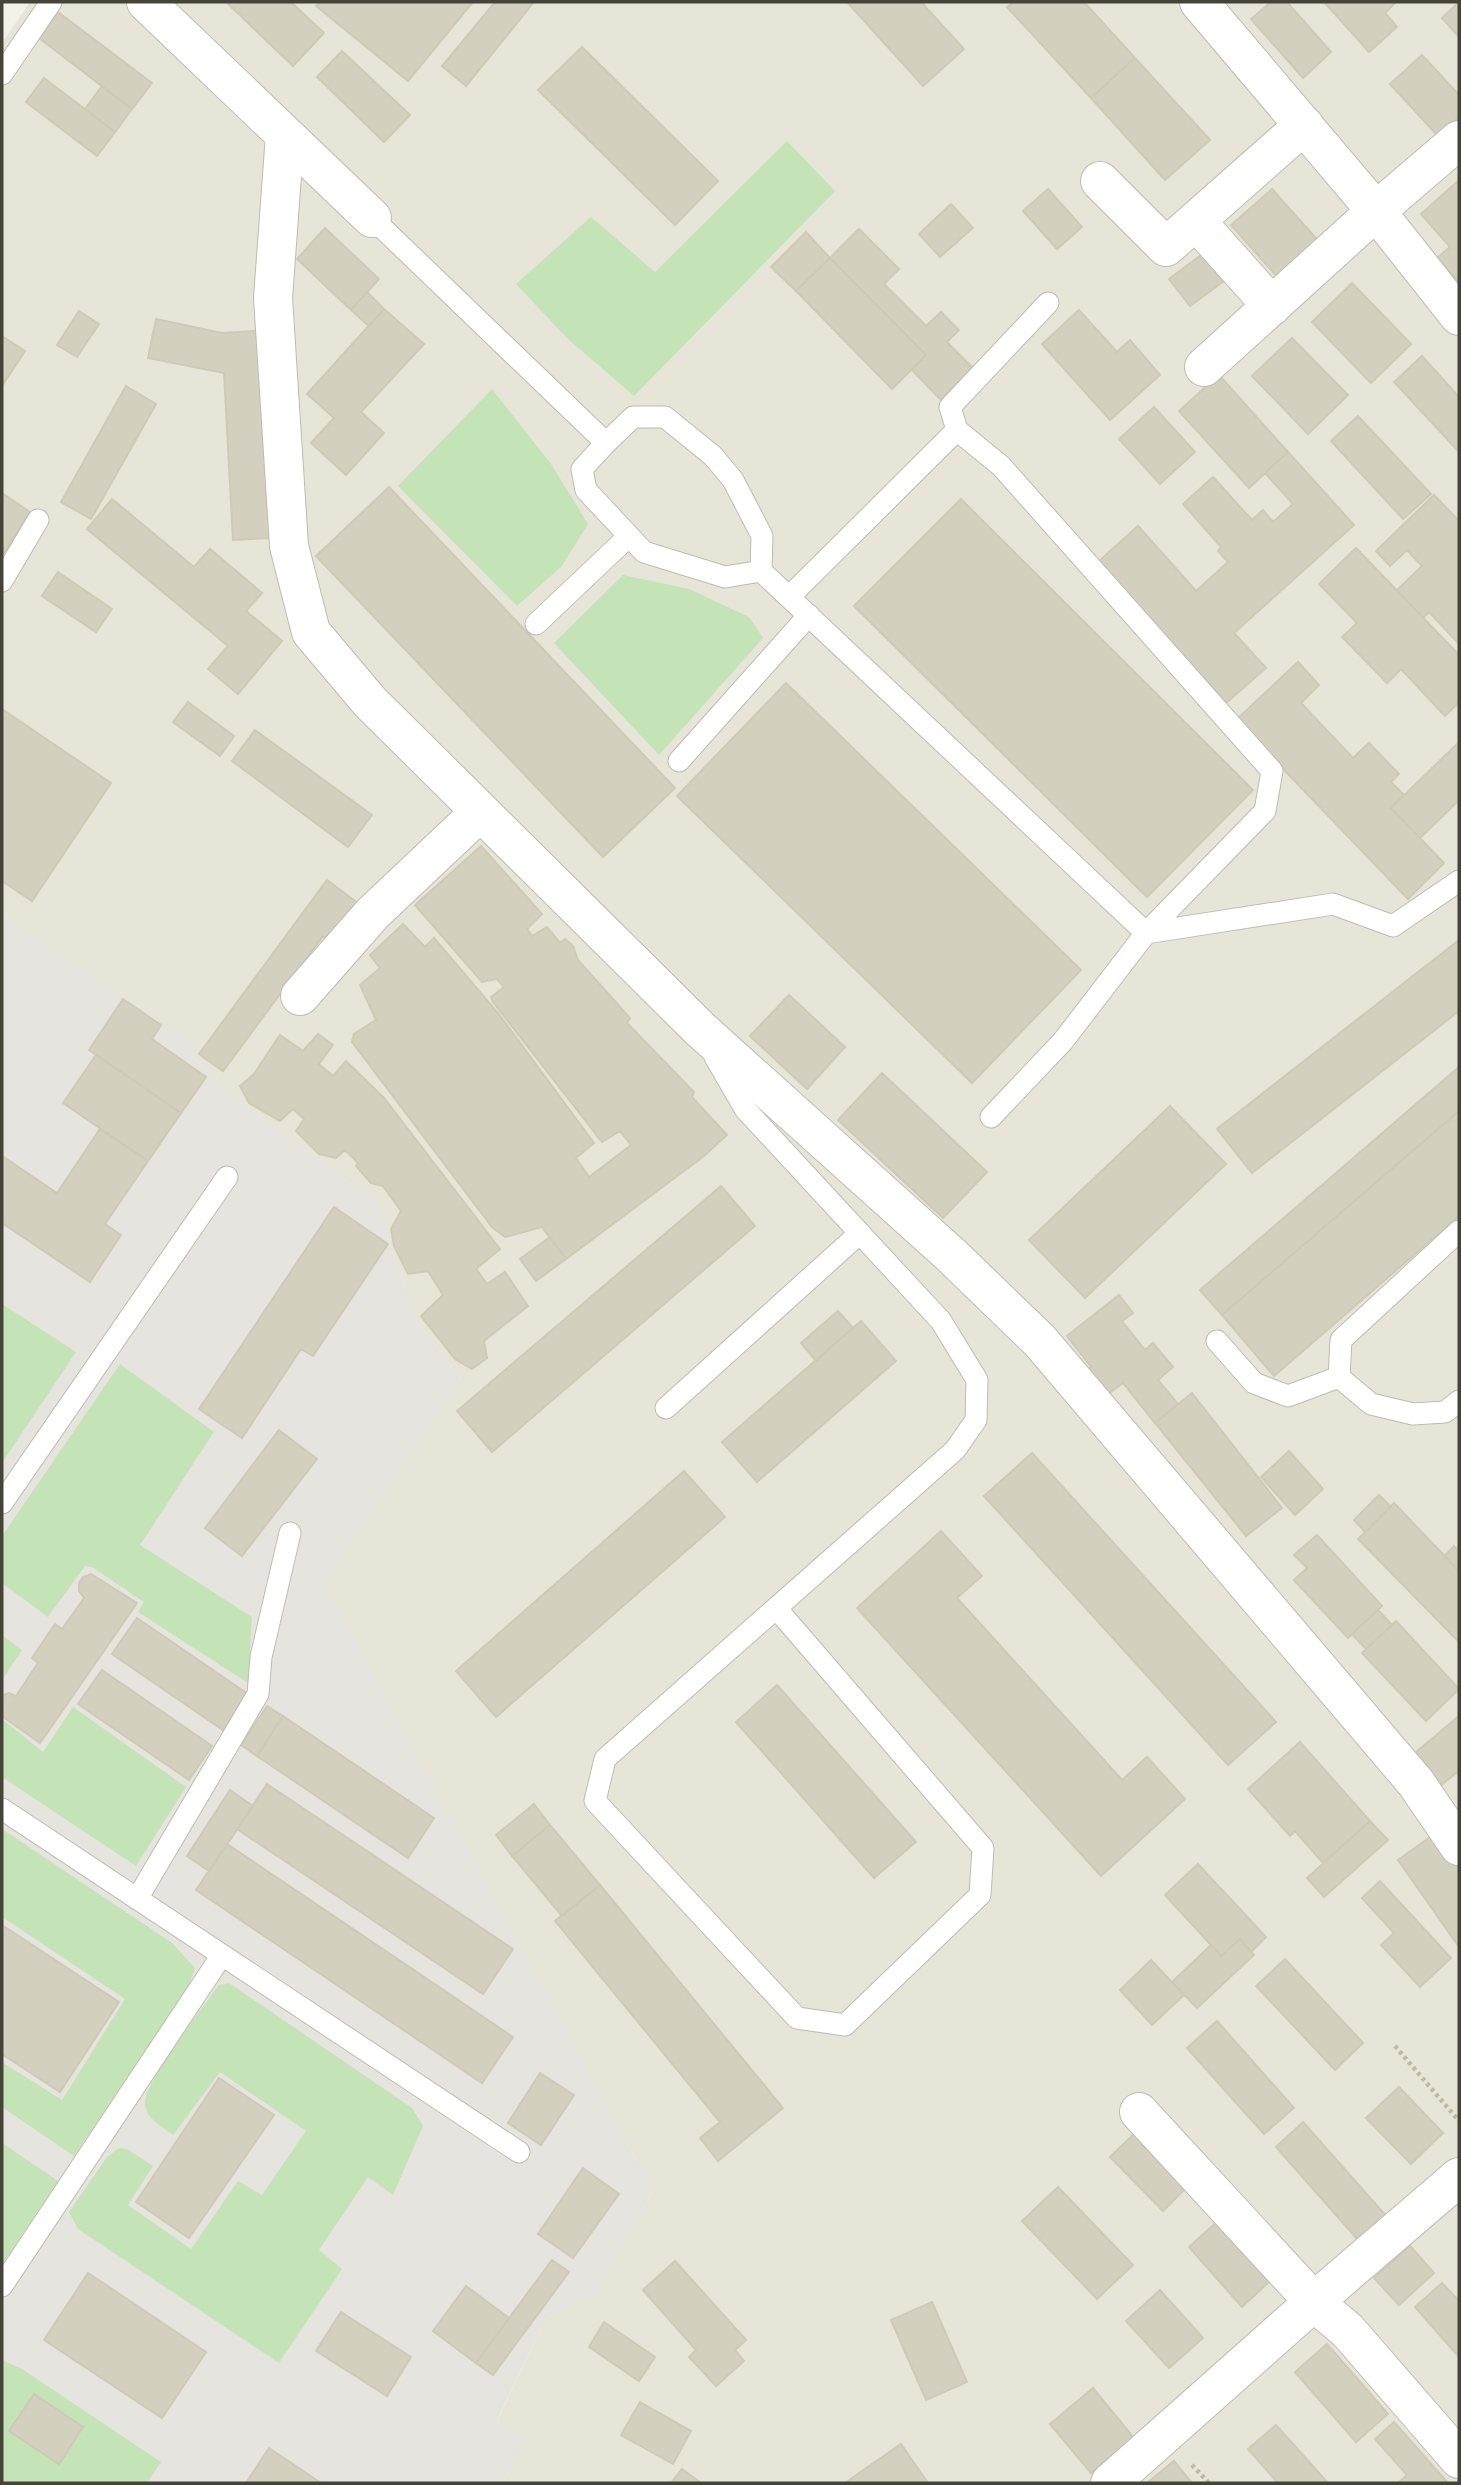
<svg xmlns="http://www.w3.org/2000/svg" width="1461" height="2485" viewBox="0 0 1461 2485" font-family="Overpass,sans-serif">
  <style>
    .residential { fill: #e6e5d8 }
    .industrial { fill: #e6e4de }
    .green { fill: #c4e3b6 }
    .building { fill: #d3d0c0; stroke: #cecab4; stroke-width: 2 }
    .lines { fill: none; stroke-linecap: round; stroke-linejoin: round }
    .service-casing { stroke: #bebcad; stroke-width: 23 }
    .minor-casing { stroke: #bebcad; stroke-width: 40 }
    .path { stroke: #beba9f; stroke-width: 4.5; stroke-dasharray: 3.5 3.5; stroke-linecap: butt }
    .service { stroke: #fff; stroke-width: 21 }
    .minor { stroke: #fff; stroke-width: 38 }
  </style>
  <rect width="100%" height="100%" fill="#f3f2e9"/>
  <!-- residential -->
  <path class="residential" d="M 30,2 L 1459,2 L 1459,2483 L 503,2483 L 526,2437 L 497,2421 L 546,2318 L 594,2294 L 653,2191 L 322,1584 L 461,1378 L 417,1322 L 391,1250 L 380,1205 L 236,1099 L 192,1056 L 193,1045 L 2,915 L 2,43 Z"/>
  <!-- industrial -->
  <path class="industrial" d="M 2,915 L 194,1045 L 192,1056 L 236,1099 L 380,1205 L 391,1250 L 417,1322 L 461,1378 L 323,1584 L 653,2191 L 594,2295 L 546,2318 L 497,2420 L 526,2437 L 503,2483 L 2,2483 Z"/>
  <!-- green -->
  <path class="green" d="M 787,141 L 835,191 L 634,396 L 567,338 L 516,284 L 591,217 L 655,272 Z
    M 492,389 L 551,464 L 588,524 L 562,566 L 517,606 L 398,486 Z
    M 623,575 L 689,589 L 749,617 L 763,638 L 659,755 L 554,643 Z
    M 2,1304 L 76,1352 L 2,1463 Z
    M 120,1364 L 214,1432 L 140,1545 L 252,1617 L 248,1683 L 138,1612 L 144,1602 L 92,1567 L 85,1566 L 48,1617 L 2,1583 L 2,1536 Z
    M 2,1635 L 22,1650 L 2,1680 Z
    M 73,1707 L 186,1787 L 136,1866 L 2,1777 L 2,1719 L 43,1752 Z
    M 2,1829 L 172,1943 L 195,1968 L 188,1988 L 74,2156 L 2,2107 L 2,2062 L 62,2100 L 125,1999 L 2,1917 Z
    M 229,1983 L 412,2108 L 423,2126 L 393,2195 L 368,2177 L 319,2250 L 342,2269 L 279,2363 L 78,2229 L 69,2212 L 107,2157 L 119,2148 L 127,2149 L 153,2166 L 128,2205 L 191,2249 L 238,2181 L 262,2195 L 306,2131 L 220,2072 L 173,2135 C 163,2127 146,2119 145,2104 C 144,2082 204,2006 219,1985 Z
    M 2,2143 L 58,2181 L 2,2265 Z
    M 2,2360 L 22,2369 L 161,2462 L 147,2483 L 2,2483 Z"/>
  <!-- building -->
  <path class="building" d="M 226,2 L 291,2 L 324,33 L 293,66 Z
    M 320,2 L 473,2 L 408,81 L 316,6 Z
    M 495,2 L 534,2 L 466,86 L 442,66 Z
    M 847,2 L 921,2 L 964,49 L 923,86 Z
    M 1013,2 L 1084,2 L 1135,58 L 1091,98 L 1007,7 Z
    M 1271,2 L 1287,2 L 1331,52 L 1303,78 L 1251,19 Z
    M 1324,2 L 1396,2 L 1385,13 L 1397,27 L 1369,52 Z
    M 1459,2 L 1459,37 L 1442,18 Z
    M 58,12 L 152,83 L 132,109 L 39,38 Z
    M 582,47 L 718,181 L 675,225 L 538,90 Z
    M 342,51 L 410,115 L 384,142 L 317,77 Z
    M 1422,55 L 1459,95 L 1459,117 L 1438,136 L 1390,84 Z
    M 1135,58 L 1210,140 L 1165,180 L 1091,98 Z
    M 44,78 L 115,132 L 97,156 L 26,102 Z
    M 102,86 L 132,109 L 115,132 L 85,109 Z
    M 1459,180 L 1459,282 L 1437,258 L 1450,247 L 1421,214 Z
    M 1048,189 L 1082,227 L 1057,249 L 1023,211 Z
    M 1272,189 L 1322,245 L 1281,281 L 1231,225 Z
    M 951,204 L 973,228 L 940,257 L 919,234 Z
    M 325,228 L 379,279 L 351,310 L 297,259 Z
    M 859,229 L 899,269 L 884,284 L 926,326 L 941,312 L 959,330 L 947,342 L 973,368 L 941,400 L 911,369 L 926,355 L 830,258 Z
    M 806,232 L 830,258 L 796,291 L 771,267 Z
    M 1204,253 L 1224,281 L 1190,306 L 1169,279 Z
    M 830,258 L 926,355 L 892,389 L 796,291 Z
    M 1352,283 L 1411,344 L 1371,383 L 1312,322 Z
    M 367,292 L 384,309 L 369,326 L 351,310 Z
    M 384,309 L 424,344 L 361,412 L 384,433 L 346,475 L 311,443 L 334,418 L 307,394 Z
    M 1079,310 L 1117,352 L 1130,340 L 1160,375 L 1110,420 L 1042,344 Z
    M 79,311 L 99,324 L 77,357 L 57,345 Z
    M 156,319 L 222,333 L 258,331 L 270,538 L 233,540 L 224,373 L 148,358 Z
    M 2,336 L 25,351 L 2,386 Z
    M 1292,338 L 1348,395 L 1308,434 L 1252,376 Z
    M 1422,356 L 1459,397 L 1459,452 L 1394,382 Z
    M 1219,375 L 1288,452 L 1249,488 L 1179,411 Z
    M 126,386 L 156,404 L 91,519 L 61,502 Z
    M 1154,407 L 1195,452 L 1160,484 L 1119,439 Z
    M 1358,416 L 1431,494 L 1403,519 L 1331,441 Z
    M 1288,452 L 1354,525 L 1234,633 L 1266,668 L 1226,703 L 1099,561 L 1138,526 L 1196,591 L 1228,562 L 1218,551 L 1221,547 L 1183,504 L 1213,477 L 1252,520 L 1263,510 L 1273,522 L 1293,504 L 1265,473 Z
    M 389,487 L 675,788 L 603,857 L 316,556 Z
    M 2,493 L 30,512 L 2,556 Z
    M 1434,495 L 1459,521 L 1459,644 L 1429,612 L 1423,618 L 1397,590 L 1422,566 L 1407,550 L 1390,566 L 1376,551 Z
    M 112,499 L 194,567 L 210,549 L 262,593 L 246,611 L 282,641 L 238,694 L 208,669 L 228,646 L 87,529 Z
    M 961,499 L 1253,790 L 1147,897 L 854,606 Z
    M 1356,548 L 1459,655 L 1459,702 L 1445,716 L 1401,669 L 1387,683 L 1342,637 L 1357,623 L 1319,584 Z
    M 58,572 L 112,609 L 96,632 L 42,596 Z
    M 1298,662 L 1319,685 L 1301,703 L 1353,758 L 1369,743 L 1399,774 L 1391,782 L 1404,795 L 1391,808 L 1444,863 L 1408,899 L 1236,720 Z
    M 786,683 L 1081,970 L 972,1083 L 677,796 Z
    M 188,702 L 234,736 L 220,756 L 173,722 Z
    M 2,709 L 111,783 L 32,901 L 2,881 Z
    M 255,730 L 372,815 L 348,847 L 232,761 Z
    M 1459,742 L 1459,800 L 1420,838 L 1391,808 Z
    M 481,846 L 542,914 L 527,929 L 532,936 L 547,927 L 560,943 L 565,939 L 573,946 L 578,960 L 630,1018 L 627,1023 L 694,1092 L 692,1097 L 727,1135 L 704,1156 L 566,1259 L 542,1227 L 505,1237 L 492,1227 L 352,1042 L 354,1034 L 376,1020 L 360,985 L 380,968 L 370,955 L 403,924 L 425,947 L 434,938 L 498,1013 L 594,1143 L 576,1158 L 589,1177 L 631,1145 L 620,1131 L 602,1142 L 493,1002 L 491,997 L 504,987 L 497,979 L 482,982 L 415,905 Z
    M 327,880 L 359,904 L 331,942 L 323,936 L 223,1071 L 199,1054 Z
    M 1459,940 L 1459,1011 L 1252,1173 L 1217,1129 Z
    M 789,995 L 845,1047 L 807,1089 L 750,1036 Z
    M 123,999 L 161,1025 L 152,1039 L 206,1077 L 181,1113 L 89,1050 Z
    M 318,1034 L 333,1045 L 319,1064 L 333,1076 L 346,1061 L 384,1098 L 500,1249 L 476,1269 L 487,1284 L 505,1272 L 528,1306 L 484,1341 L 487,1358 L 472,1369 L 455,1359 L 421,1316 L 443,1295 L 428,1271 L 408,1274 L 394,1246 L 391,1229 L 401,1211 L 383,1186 L 371,1183 L 356,1166 L 358,1163 L 345,1150 L 336,1158 L 319,1154 L 296,1131 L 304,1119 L 293,1109 L 280,1121 L 249,1103 L 240,1086 L 254,1074 L 280,1035 L 303,1051 Z
    M 96,1055 L 181,1113 L 148,1161 L 63,1103 Z
    M 1459,1067 L 1459,1111 L 1222,1315 L 1200,1290 Z
    M 882,1073 L 987,1172 L 943,1218 L 838,1120 Z
    M 1170,1106 L 1226,1164 L 1085,1298 L 1029,1240 Z
    M 1459,1111 L 1459,1216 L 1274,1376 L 1222,1315 Z
    M 100,1129 L 148,1161 L 105,1224 L 121,1235 L 90,1282 L 2,1223 L 2,1156 L 57,1193 Z
    M 721,1186 L 755,1226 L 492,1452 L 457,1411 Z
    M 334,1207 L 388,1244 L 313,1356 L 301,1349 L 242,1438 L 199,1409 Z
    M 550,1237 L 566,1259 L 536,1281 L 520,1259 Z
    M 1119,1295 L 1133,1313 L 1122,1321 L 1145,1350 L 1153,1343 L 1173,1367 L 1158,1380 L 1178,1404 L 1155,1423 L 1123,1383 L 1100,1400 L 1080,1375 L 1091,1367 L 1067,1336 Z
    M 838,1311 L 853,1328 L 816,1361 L 801,1343 Z
    M 861,1321 L 896,1361 L 757,1482 L 722,1442 Z
    M 1192,1393 L 1282,1508 L 1246,1536 L 1155,1423 Z
    M 279,1430 L 317,1459 L 242,1556 L 205,1528 Z
    M 1289,1451 L 1323,1489 L 1295,1515 L 1261,1477 Z
    M 1032,1453 L 1276,1722 L 1228,1765 L 984,1496 Z
    M 684,1471 L 725,1517 L 496,1717 L 456,1671 Z
    M 1379,1495 L 1391,1507 L 1365,1532 L 1354,1520 Z
    M 1394,1503 L 1459,1571 L 1459,1642 L 1358,1539 Z
    M 941,1531 L 982,1576 L 957,1598 L 1122,1780 L 1147,1757 L 1185,1799 L 1101,1876 L 857,1608 Z
    M 1317,1535 L 1382,1606 L 1348,1638 L 1294,1580 L 1307,1568 L 1294,1555 Z
    M 1454,1546 L 1459,1552 L 1459,1571 L 1444,1556 Z
    M 91,1574 L 137,1603 L 40,1743 L 2,1716 L 2,1696 L 9,1693 L 16,1696 L 38,1663 L 32,1658 L 55,1624 L 62,1629 L 84,1598 L 79,1591 L 79,1583 L 83,1577 Z
    M 1378,1610 L 1392,1625 L 1366,1649 L 1352,1634 Z
    M 137,1618 L 248,1694 L 223,1730 L 112,1654 Z
    M 1396,1621 L 1459,1689 L 1426,1721 L 1362,1653 Z
    M 102,1670 L 212,1746 L 189,1780 L 78,1704 Z
    M 777,1685 L 916,1842 L 874,1878 L 736,1722 Z
    M 267,1706 L 283,1716 L 257,1756 L 241,1745 Z
    M 283,1716 L 434,1818 L 408,1858 L 257,1756 Z
    M 1459,1716 L 1459,1771 L 1441,1785 L 1415,1753 Z
    M 1300,1742 L 1370,1821 L 1323,1863 L 1295,1831 L 1290,1836 L 1248,1789 Z
    M 267,1784 L 513,1949 L 483,1994 L 237,1829 Z
    M 230,1790 L 253,1806 L 209,1871 L 187,1856 Z
    M 534,1804 L 550,1825 L 512,1856 L 496,1835 Z
    M 1370,1821 L 1388,1840 L 1324,1897 L 1307,1878 Z
    M 550,1825 L 600,1885 L 562,1916 L 512,1856 Z
    M 1436,1833 L 1459,1866 L 1459,1947 L 1398,1860 Z
    M 227,1844 L 513,2037 L 482,2083 L 196,1890 Z
    M 1198,1864 L 1266,1937 L 1251,1952 L 1240,1939 L 1221,1956 L 1165,1895 Z
    M 1380,1881 L 1451,1958 L 1420,1987 L 1381,1945 L 1394,1933 L 1362,1898 Z
    M 600,1885 L 783,2108 L 718,2161 L 700,2138 L 720,2122 L 555,1921 Z
    M 2,1925 L 119,2002 L 60,2092 L 2,2054 Z
    M 1240,1939 L 1254,1955 L 1197,2008 L 1172,1982 L 1211,1945 L 1221,1956 Z
    M 1285,1959 L 1363,2043 L 1335,2070 L 1256,1986 Z
    M 1151,1960 L 1184,1995 L 1152,2025 L 1120,1990 Z
    M 1217,2021 L 1294,2108 L 1264,2134 L 1187,2048 Z
    M 540,2073 L 574,2095 L 541,2145 L 508,2123 Z
    M 219,2078 L 274,2115 L 189,2238 L 136,2202 Z
    M 1399,2087 L 1443,2133 L 1411,2164 L 1366,2118 Z
    M 1303,2122 L 1394,2225 L 1366,2249 L 1276,2147 Z
    M 1138,2130 L 1191,2183 L 1163,2211 L 1110,2157 Z
    M 583,2168 L 619,2194 L 573,2258 L 538,2234 Z
    M 1058,2187 L 1133,2265 L 1097,2299 L 1022,2221 Z
    M 1219,2220 L 1272,2279 L 1242,2307 L 1189,2247 Z
    M 1410,2246 L 1434,2273 L 1399,2305 L 1374,2278 Z
    M 552,2260 L 569,2272 L 493,2375 L 476,2363 Z
    M 675,2261 L 746,2340 L 735,2350 L 744,2361 L 716,2386 L 689,2357 L 696,2350 L 643,2290 Z
    M 88,2273 L 206,2352 L 162,2418 L 44,2340 Z
    M 1442,2283 L 1459,2301 L 1459,2357 L 1415,2307 Z
    M 466,2286 L 509,2318 L 476,2363 L 433,2331 Z
    M 1160,2290 L 1203,2338 L 1169,2368 L 1126,2321 Z
    M 932,2302 L 967,2382 L 926,2400 L 891,2320 Z
    M 341,2312 L 411,2357 L 387,2396 L 316,2351 Z
    M 604,2322 L 655,2357 L 639,2381 L 589,2347 Z
    M 1327,2344 L 1388,2414 L 1356,2442 L 1295,2372 Z
    M 1093,2388 L 1134,2438 L 1091,2473 L 1050,2424 Z
    M 34,2394 L 83,2427 L 59,2464 L 9,2431 Z
    M 640,2402 L 691,2431 L 673,2464 L 621,2435 Z
    M 1394,2422 L 1448,2483 L 1398,2483 L 1407,2475 L 1375,2439 Z
    M 1276,2425 L 1328,2483 L 1278,2483 L 1248,2449 Z
    M 901,2444 L 928,2483 L 845,2483 Z
    M 269,2448 L 321,2483 L 246,2483 Z
    M 1174,2461 L 1192,2483 L 1147,2483 Z
    M 682,2469 L 701,2483 L 671,2483 Z"/>
  <g class="lines">
    <defs>
      <path id="service" d="M 2,74 L 51,2
        M 372,218 L 606,443
        M 761,571 L 725,577 L 644,552 L 586,490 L 582,469 L 606,443 L 633,417 L 665,417 L 713,456 L 733,480 L 762,536 L 761,571 L 1146,933 L 1265,811 L 1272,771 L 1001,466 L 957,430
        M 2,581 L 38,520
        M 789,597 L 957,430 L 950,407 L 1048,303
        M 536,624 L 629,536
        M 679,761 L 809,615
        M 715,1057 L 745,1109 L 941,1321 L 977,1380 L 976,1420 L 955,1450 L 605,1759 L 595,1801 L 797,2018 L 845,2025 L 980,1895 L 983,1848 L 776,1608
        M 991,1117 L 1063,1041 L 1146,933 L 1333,904 L 1393,926 L 1459,881
        M 1459,1231 L 1341,1340 L 1339,1377 L 1371,1404 L 1413,1414 L 1445,1412 L 1459,1401
        M 1217,1341 L 1254,1383 L 1288,1396 L 1339,1377
        M 666,1408 L 860,1233
        M 2,1503 L 227,1177
        M 2,1809 L 519,2152
        M 137,1899 L 258,1694 L 261,1657 L 290,1533
        M 2,2286 L 222,1955"/>
      <path id="minor" d="M 146,2 L 372,218
        M 1199,2 L 1376,211 L 1459,316
        M 285,135 L 273,298 L 289,546 L 311,632 L 370,702 L 701,1030 L 951,1255 L 1040,1341 L 1416,1783 L 1459,1846
        M 1100,181 L 1166,247 L 1304,125
        M 1196,221 L 1272,306
        M 1204,367 L 1376,211 L 1459,140
        M 300,996 L 373,913 L 480,812
        M 1139,2112 L 1314,2302 L 1348,2331 L 1459,2459
        M 1110,2483 L 1325,2292 L 1459,2177"/>
    </defs>
    <!-- service casing -->
    <use href="#service" class="service-casing"/>
    <!-- minor casing -->
    <use href="#minor" class="minor-casing"/>
    <!-- path -->
    <path class="path" d="M 1395,2046 L 1459,2121
      M 1192,2465 L 1209,2483"/>
    <!-- service -->
    <use href="#service" class="service"/>
    <!-- minor -->
    <use href="#minor" class="minor"/>
  </g>
  <!-- border -->
  <rect width="1461" height="2485" fill="none" stroke="#464438" stroke-width="7"/>
</svg>
